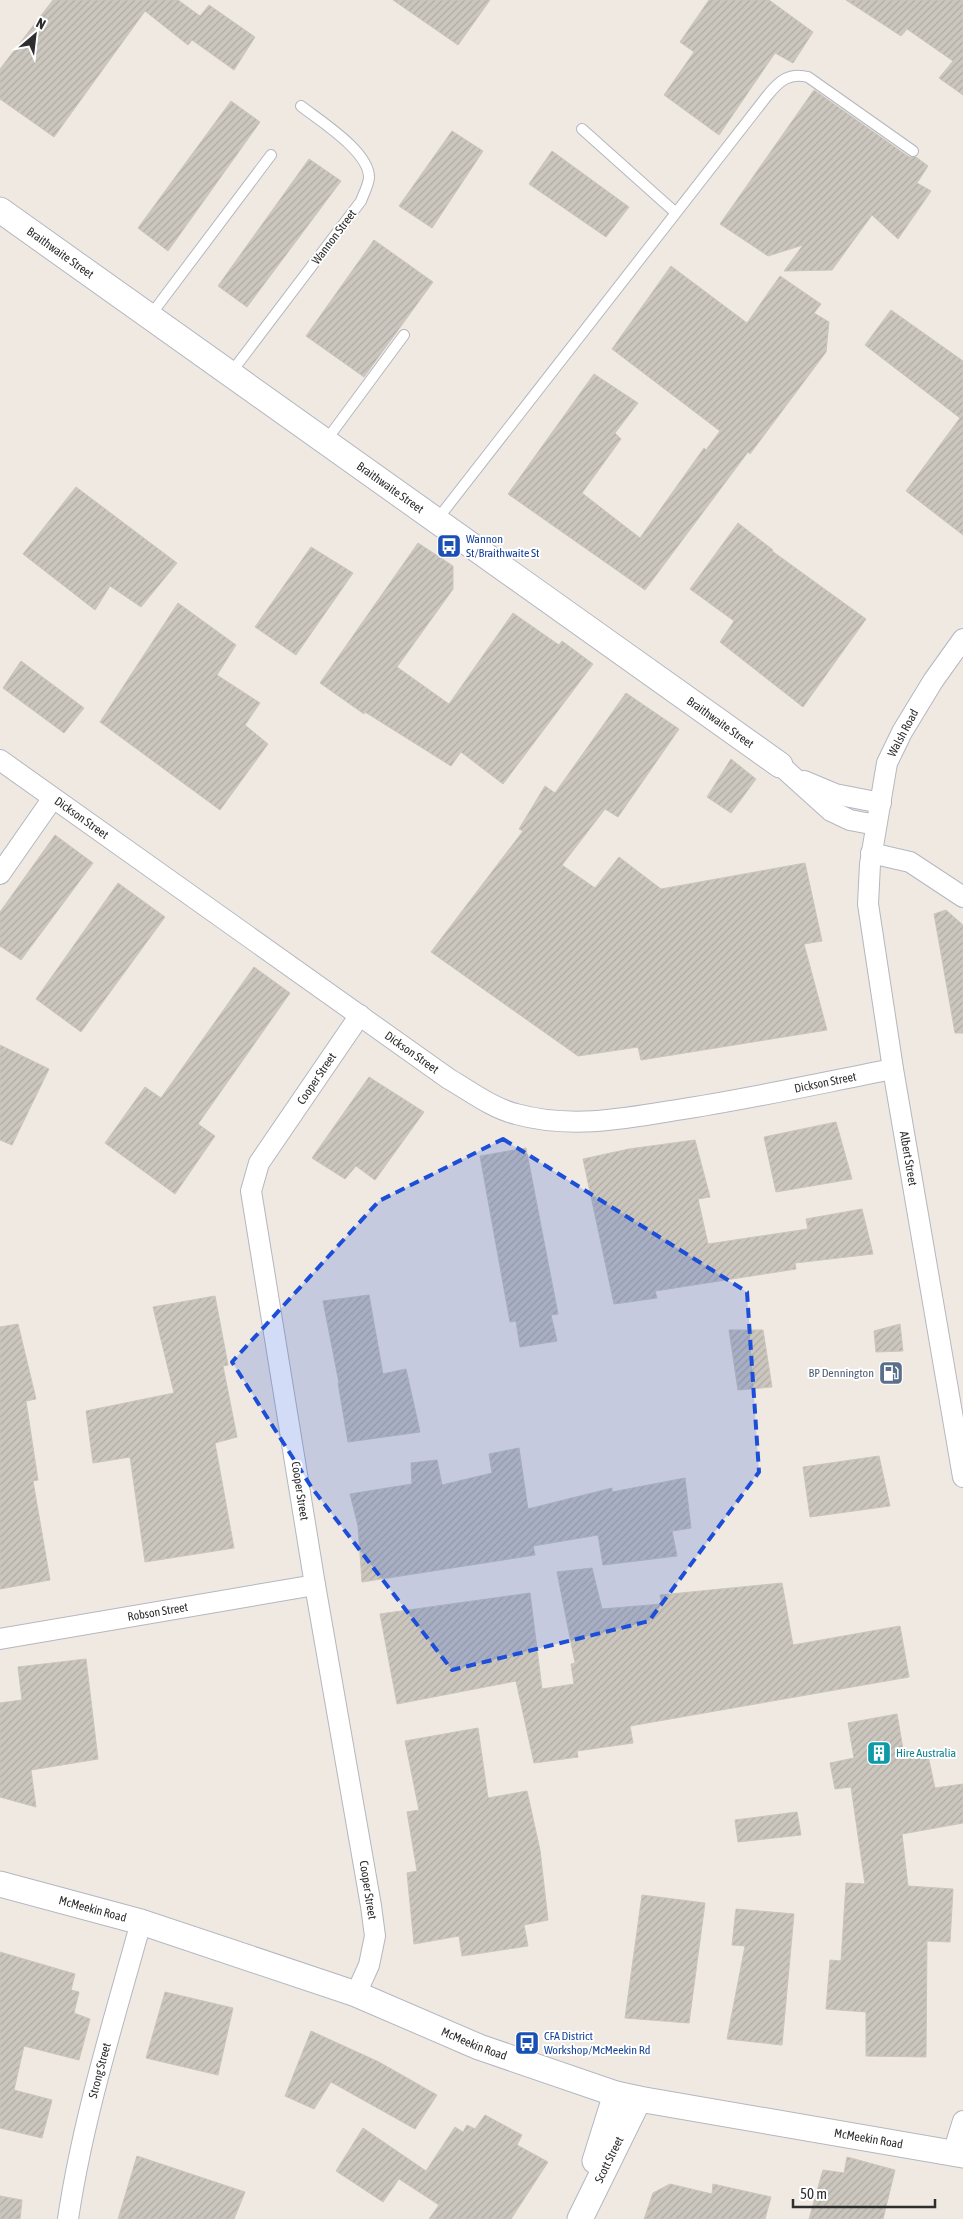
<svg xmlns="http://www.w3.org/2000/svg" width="963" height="2219" viewBox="0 0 963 2219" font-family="'Asap Condensed',sans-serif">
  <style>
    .building { fill: url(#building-hatch); stroke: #cbc5ba }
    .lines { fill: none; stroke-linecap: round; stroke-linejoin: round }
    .service-casing { stroke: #b4b7c1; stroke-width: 12 }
    .minor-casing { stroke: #b4b7c1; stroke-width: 22 }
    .tertiary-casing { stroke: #b4b7c1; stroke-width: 27 }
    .service { stroke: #fff; stroke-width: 10 }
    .minor { stroke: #fff; stroke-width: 20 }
    .tertiary { stroke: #fff; stroke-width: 25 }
    .marked { fill: #1d4ed8; fill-opacity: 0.2; stroke: #1d4ed8; stroke-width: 4; stroke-dasharray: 10 6; stroke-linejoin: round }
    .labels { text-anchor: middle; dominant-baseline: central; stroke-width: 4; stroke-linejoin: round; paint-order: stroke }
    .street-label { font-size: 12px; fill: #2e2e2e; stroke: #fff }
    .transit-label { font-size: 12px; fill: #164399; stroke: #fff; text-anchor: start }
    .service-label { font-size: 12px; fill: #4e5e75; stroke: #fff; text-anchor: end }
    .culture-label { font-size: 12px; fill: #0d838f; stroke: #fff; text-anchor: start }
  </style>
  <defs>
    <pattern id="building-hatch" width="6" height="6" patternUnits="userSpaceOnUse" patternTransform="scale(1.25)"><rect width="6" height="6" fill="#cbc7bf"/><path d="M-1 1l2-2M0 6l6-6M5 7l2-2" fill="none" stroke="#afaba4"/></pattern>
  </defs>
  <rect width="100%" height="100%" fill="#efe9e1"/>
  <!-- building -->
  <path class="building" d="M 53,0 L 178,0 L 200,16 L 209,5 L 255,37 L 234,70 L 192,40 L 188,45 L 145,11 L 54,137 L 0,99 L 0,69 Z
    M 393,0 L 490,0 L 458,45 Z
    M 709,0 L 769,0 L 813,32 L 793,63 L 775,53 L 719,135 L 664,95 L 694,52 L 680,42 Z
    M 846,0 L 963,0 L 963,95 L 939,78 L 953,61 L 907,29 L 901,36 Z
    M 814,90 L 909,157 L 916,157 L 928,166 L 917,183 L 931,191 L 898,239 L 872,215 L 832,270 L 784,271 L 803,245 L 768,256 L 720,224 Z
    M 231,101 L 260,122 L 168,251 L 138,228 Z
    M 452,131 L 483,151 L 432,228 L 399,206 Z
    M 552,151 L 629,207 L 606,237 L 529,184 Z
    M 309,159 L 341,181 L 247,307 L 218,286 Z
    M 374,240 L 433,282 L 364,377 L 306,336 Z
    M 671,266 L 747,323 L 780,276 L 821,304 L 814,313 L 829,322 L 826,352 L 750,454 L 748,452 L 645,590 L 508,494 L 594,374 L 638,403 L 615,433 L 621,439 L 582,493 L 640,538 L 704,448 L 706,450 L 720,431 L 612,349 Z
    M 891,310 L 963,361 L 963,535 L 906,491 L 960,418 L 865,345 Z
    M 76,487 L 177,563 L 141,607 L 110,586 L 95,610 L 23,554 Z
    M 738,523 L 773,550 L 772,551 L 866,619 L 803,707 L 720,642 L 734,621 L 690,589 Z
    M 418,543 L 453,566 L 453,589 L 397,667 L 449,704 L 513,613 L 559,645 L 562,641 L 593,664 L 503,784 L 461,752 L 451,766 L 365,712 L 364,714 L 320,683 Z
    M 311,547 L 353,573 L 296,655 L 255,627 Z
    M 178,603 L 236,645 L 217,675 L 260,703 L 245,725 L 268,744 L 220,810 L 100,722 Z
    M 21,661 L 84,708 L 64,733 L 3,688 Z
    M 626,693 L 679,729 L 618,817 L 605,809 L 562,865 L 595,888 L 619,857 L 661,889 L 805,863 L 822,941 L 804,944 L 827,1030 L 641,1060 L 638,1047 L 578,1056 L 431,952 L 523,831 L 519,829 L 545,786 L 555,793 Z
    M 731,759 L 756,779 L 731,813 L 707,797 Z
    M 55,835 L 93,863 L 21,960 L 0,946 L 0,912 Z
    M 118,883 L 165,917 L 81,1032 L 36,999 Z
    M 946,910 L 963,925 L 963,1033 L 955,1033 L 934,914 Z
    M 254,967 L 290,993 L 198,1124 L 215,1136 L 175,1194 L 105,1143 L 145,1087 L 161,1098 Z
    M 0,1045 L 49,1069 L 12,1145 L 0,1140 Z
    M 369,1077 L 424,1112 L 375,1180 L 356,1166 L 345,1179 L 312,1158 Z
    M 836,1122 L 852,1179 L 776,1192 L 764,1137 Z
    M 695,1140 L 710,1197 L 698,1199 L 708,1244 L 808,1229 L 806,1219 L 862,1209 L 873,1254 L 795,1263 L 796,1269 L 655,1291 L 657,1298 L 614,1304 L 583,1159 L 629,1149 Z
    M 526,1148 L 558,1314 L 551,1315 L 557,1341 L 520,1347 L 516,1321 L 510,1322 L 480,1156 Z
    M 369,1295 L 383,1374 L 406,1369 L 420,1432 L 348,1442 L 338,1383 L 339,1383 L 323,1301 Z
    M 215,1296 L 228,1365 L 223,1366 L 237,1437 L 215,1443 L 234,1548 L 145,1562 L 130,1457 L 93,1463 L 86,1411 L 174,1393 L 153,1307 Z
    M 18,1324 L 36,1399 L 26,1401 L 38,1480 L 33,1481 L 50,1580 L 0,1589 L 0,1327 Z
    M 900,1324 L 903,1351 L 876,1352 L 874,1331 Z
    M 729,1330 L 763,1330 L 772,1387 L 738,1390 Z
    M 519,1448 L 528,1509 L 612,1488 L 612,1492 L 685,1478 L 691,1528 L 672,1531 L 677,1556 L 603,1565 L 598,1535 L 533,1546 L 535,1555 L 362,1582 L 358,1526 L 350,1494 L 412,1484 L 411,1463 L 437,1460 L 442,1485 L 492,1473 L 489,1454 Z
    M 879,1456 L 890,1506 L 810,1517 L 803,1467 Z
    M 592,1568 L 602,1609 L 662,1604 L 660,1595 L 782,1583 L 793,1645 L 900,1626 L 909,1677 L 630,1726 L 633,1743 L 577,1751 L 578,1757 L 534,1763 L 516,1681 L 397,1704 L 380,1614 L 530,1593 L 542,1689 L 574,1684 L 571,1664 L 575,1663 L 557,1572 Z
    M 86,1659 L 98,1759 L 31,1770 L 36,1807 L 0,1797 L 0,1703 L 22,1700 L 18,1667 Z
    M 897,1714 L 904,1755 L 927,1751 L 935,1788 L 963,1784 L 963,1823 L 902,1834 L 908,1886 L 953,1889 L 950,1942 L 927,1941 L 926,2057 L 866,2056 L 866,2012 L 826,2009 L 830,1960 L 841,1961 L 846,1883 L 865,1884 L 851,1787 L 835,1789 L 830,1763 L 854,1758 L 848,1723 Z
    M 478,1728 L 488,1798 L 527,1791 L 540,1850 L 548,1920 L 524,1925 L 528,1946 L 462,1956 L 459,1936 L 414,1944 L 407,1873 L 417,1871 L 407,1812 L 419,1810 L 405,1741 Z
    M 797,1812 L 801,1835 L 738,1842 L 735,1820 Z
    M 642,1895 L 705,1903 L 689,2023 L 625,2018 Z
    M 736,1909 L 794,1914 L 782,2045 L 727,2039 L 745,1946 L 732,1945 Z
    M 0,1952 L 75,1974 L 71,1990 L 79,1992 L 74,2013 L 90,2019 L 79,2060 L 24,2046 L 14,2090 L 52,2100 L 42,2138 L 0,2128 Z
    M 165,1992 L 233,2008 L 218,2075 L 146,2058 Z
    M 311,2031 L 379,2062 L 437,2095 L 415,2129 L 331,2082 L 314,2109 L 285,2096 Z
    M 485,2115 L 522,2135 L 517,2145 L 548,2162 L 511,2219 L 429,2219 L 439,2205 L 399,2179 L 383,2202 L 336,2171 L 363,2128 L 426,2171 L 455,2127 L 463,2132 L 467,2125 L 475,2129 Z
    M 137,2156 L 245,2192 L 234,2219 L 118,2219 Z
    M 847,2157 L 895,2170 L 883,2219 L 809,2219 L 823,2170 L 844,2173 Z
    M 670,2184 L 712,2194 L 713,2184 L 771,2197 L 765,2219 L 644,2219 L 653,2193 Z
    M 0,2196 L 22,2200 L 20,2219 L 0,2219 Z"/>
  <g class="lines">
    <defs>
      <path id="service" d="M 582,129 L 676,213
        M 150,316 L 271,155
        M 230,374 L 361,201 C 364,193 368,186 369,178 C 370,152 320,121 301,106
        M 325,442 L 404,335
        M 436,521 L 767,96 C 779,81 789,72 808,77 L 913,151"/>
      <g id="minor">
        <path id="s1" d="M 963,639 L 933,681 L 902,732 L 887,763 L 870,864 L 868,904 L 893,1069 L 963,1477"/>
        <path id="s2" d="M 0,760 L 449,1079 C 470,1091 492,1108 516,1114 C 570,1129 623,1119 677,1110 C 749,1099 821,1083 893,1069"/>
        <path d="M 780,765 L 831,811 L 850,820 L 876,825"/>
        <path d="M 804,781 L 835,794 L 881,803"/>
        <path d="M 871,853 L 910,862 L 963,897"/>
        <path d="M 0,874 L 53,798"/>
        <path id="s3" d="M 0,1639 L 315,1585"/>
        <path id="s4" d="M 356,1994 L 369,1965 L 375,1936 L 371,1906 L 315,1585 L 251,1191 L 259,1163 L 360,1015"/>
        <path d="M 953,2153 L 963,2121"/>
        <path id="s5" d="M 68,2219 C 83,2118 114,2020 141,1922"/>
      </g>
      <g id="tertiary">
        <path id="s6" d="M 0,210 L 780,765"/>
        <path id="s7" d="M 0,1884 L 141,1922 L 356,1994 L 479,2047 L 616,2094 L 639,2099 L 963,2155"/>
        <path d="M 595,2161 L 616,2094"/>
        <path id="s8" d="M 580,2219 L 639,2099"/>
      </g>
    </defs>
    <!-- service casing -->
    <use href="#service" class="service-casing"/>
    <!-- minor casing -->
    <use href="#minor" class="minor-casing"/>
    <!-- tertiary casing -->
    <use href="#tertiary" class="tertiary-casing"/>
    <!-- service -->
    <use href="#service" class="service"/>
    <!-- minor -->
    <use href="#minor" class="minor"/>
    <!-- tertiary -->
    <use href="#tertiary" class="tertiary"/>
  </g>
  <!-- marked area -->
  <path class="marked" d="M 503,1139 L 747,1292 L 759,1472 L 649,1621 L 452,1670 L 312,1488 L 232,1362 L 379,1201 Z"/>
  <!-- icons -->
  <defs>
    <symbol id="bus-square" viewBox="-11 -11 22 22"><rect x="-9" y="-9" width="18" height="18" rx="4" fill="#1a4fb4" stroke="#fff"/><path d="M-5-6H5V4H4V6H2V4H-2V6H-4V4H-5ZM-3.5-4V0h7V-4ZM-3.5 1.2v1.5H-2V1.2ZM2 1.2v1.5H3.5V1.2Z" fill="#fff"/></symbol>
    <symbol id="fuel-square" viewBox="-11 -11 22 22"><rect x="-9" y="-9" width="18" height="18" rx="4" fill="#5c6f8a" stroke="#fff"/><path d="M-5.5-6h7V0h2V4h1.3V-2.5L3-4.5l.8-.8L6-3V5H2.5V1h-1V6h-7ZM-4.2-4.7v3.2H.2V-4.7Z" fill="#fff"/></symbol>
    <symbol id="building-square" viewBox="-11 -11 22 22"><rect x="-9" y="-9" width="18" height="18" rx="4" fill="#0f9aa8" stroke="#fff"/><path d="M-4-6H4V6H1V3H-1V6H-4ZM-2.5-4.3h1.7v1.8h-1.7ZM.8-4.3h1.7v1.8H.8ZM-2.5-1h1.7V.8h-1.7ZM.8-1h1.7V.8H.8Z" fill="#fff"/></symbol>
  </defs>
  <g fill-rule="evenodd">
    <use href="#bus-square" x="435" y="532" width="28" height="28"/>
    <use href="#fuel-square" x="877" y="1359" width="28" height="28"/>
    <use href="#building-square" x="865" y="1739" width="28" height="28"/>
    <use href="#bus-square" x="513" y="2029" width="28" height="28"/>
  </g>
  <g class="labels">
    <!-- street labels -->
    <g class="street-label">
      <text transform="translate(334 237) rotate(-53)">Wannon Street</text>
      <text stroke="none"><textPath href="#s6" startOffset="74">Braithwaite Street</textPath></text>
      <text stroke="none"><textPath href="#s6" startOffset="479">Braithwaite Street</textPath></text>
      <text stroke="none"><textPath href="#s6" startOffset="884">Braithwaite Street</textPath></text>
      <text transform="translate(903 733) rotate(-62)">Walsh Road</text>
      <text stroke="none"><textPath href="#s2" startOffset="100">Dickson Street</textPath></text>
      <text stroke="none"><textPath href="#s2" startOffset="505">Dickson Street</textPath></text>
      <text stroke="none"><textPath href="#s4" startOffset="948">Cooper Street</textPath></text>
      <text stroke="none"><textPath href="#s2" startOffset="940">Dickson Street</textPath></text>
      <text stroke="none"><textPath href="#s1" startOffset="546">Albert Street</textPath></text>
      <text transform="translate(300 1491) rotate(81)">Cooper Street</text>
      <text stroke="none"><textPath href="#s3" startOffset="160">Robson Street</textPath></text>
      <text transform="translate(368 1890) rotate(81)">Cooper Street</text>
      <text stroke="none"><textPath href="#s7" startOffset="96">McMeekin Road</textPath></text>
      <text stroke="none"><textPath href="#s7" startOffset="501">McMeekin Road</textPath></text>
      <text stroke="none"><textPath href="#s5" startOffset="152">Strong Street</textPath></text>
      <text stroke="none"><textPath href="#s7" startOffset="908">McMeekin Road</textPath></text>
      <text stroke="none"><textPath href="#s8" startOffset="66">Scott Street</textPath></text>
    </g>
    <!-- transit labels -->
    <g class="transit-label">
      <text x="466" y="539">Wannon<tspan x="466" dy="14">St/Braithwaite St</tspan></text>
      <text x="544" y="2036">CFA District<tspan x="544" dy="14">Workshop/McMeekin Rd</tspan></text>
    </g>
    <!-- service labels -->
    <g class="service-label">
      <text x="874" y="1373">BP Dennington</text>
    </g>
    <!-- culture labels -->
    <g class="culture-label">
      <text x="896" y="1753">Hire Australia</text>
    </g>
  </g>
  <!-- north arrow -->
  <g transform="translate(35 35) rotate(28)" stroke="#ffffff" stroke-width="4" paint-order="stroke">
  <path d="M0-4L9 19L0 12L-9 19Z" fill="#2e2e2e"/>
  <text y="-8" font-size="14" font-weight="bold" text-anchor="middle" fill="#2e2e2e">N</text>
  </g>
  <!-- scale -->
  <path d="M793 2199v8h142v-8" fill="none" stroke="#2e2e2e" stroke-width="2.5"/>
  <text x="800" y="2199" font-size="15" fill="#2e2e2e" stroke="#ffffff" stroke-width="4" paint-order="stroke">50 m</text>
</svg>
